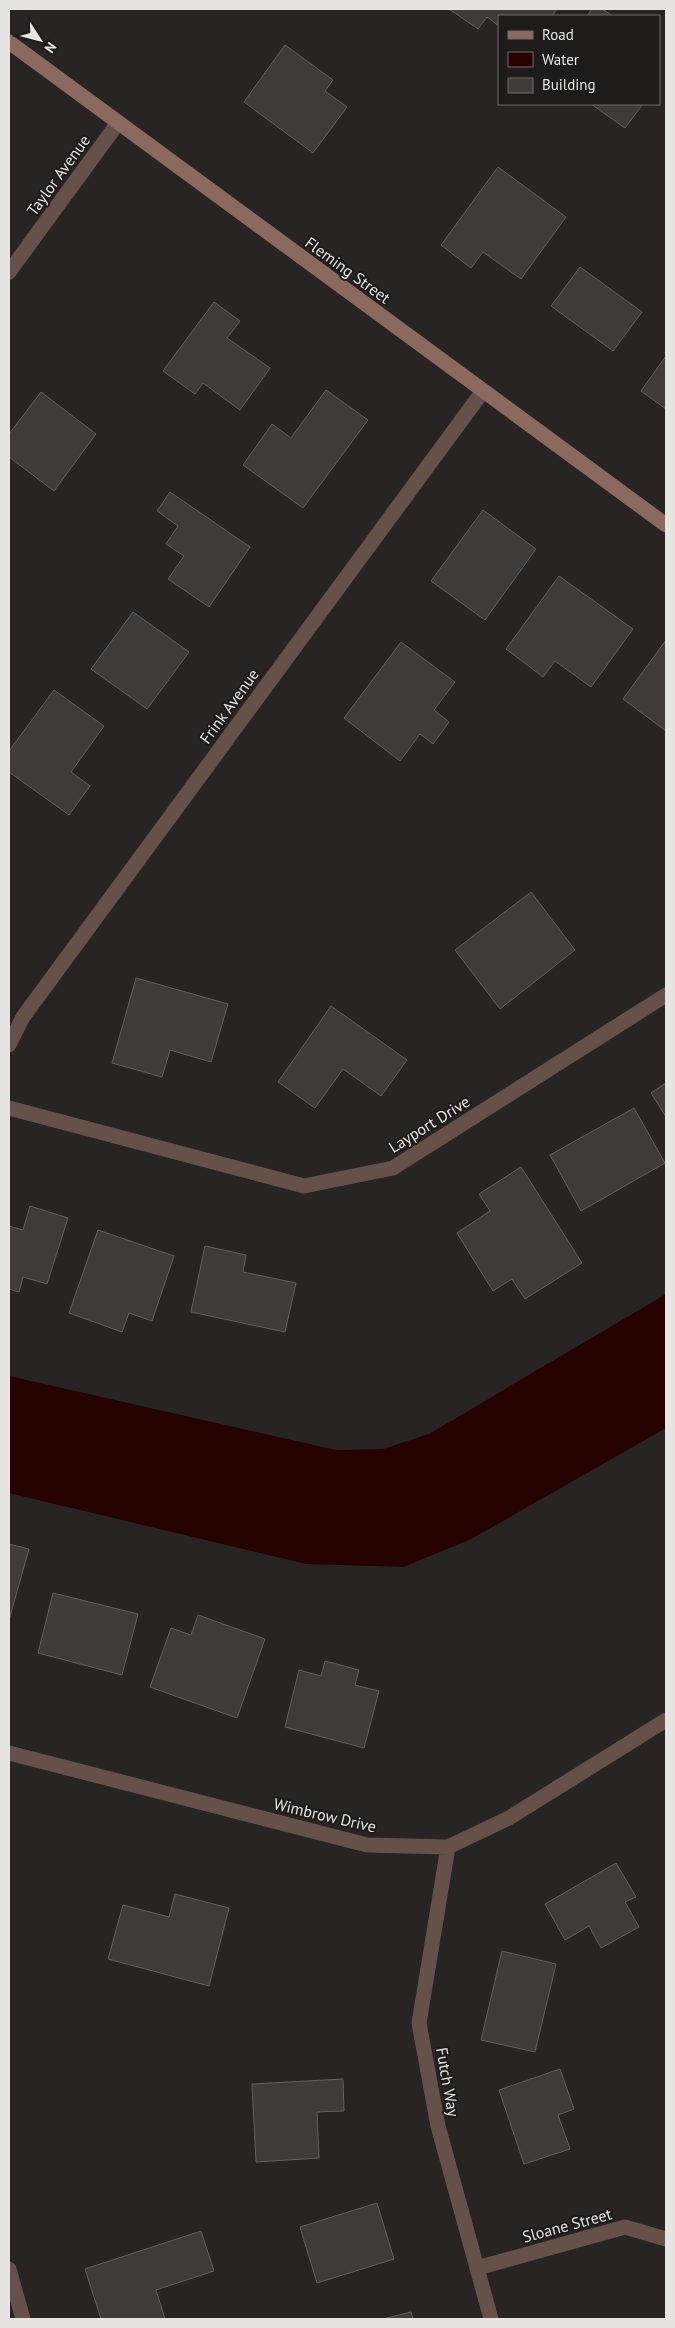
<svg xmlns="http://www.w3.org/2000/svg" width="675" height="2328" viewBox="0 0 675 2328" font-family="'PT Sans',sans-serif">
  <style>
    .water { fill: #250100 }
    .building { fill: #3e3b3a; stroke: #656160 }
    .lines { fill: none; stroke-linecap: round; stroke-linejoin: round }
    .street { stroke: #66514a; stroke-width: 15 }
    .secondary { stroke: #8b695f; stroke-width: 15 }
    .labels { text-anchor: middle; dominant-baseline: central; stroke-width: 4; stroke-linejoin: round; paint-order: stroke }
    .street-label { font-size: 16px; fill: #e7e5e4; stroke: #1e1b1a }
  </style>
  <rect width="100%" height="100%" fill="#272423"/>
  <!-- water -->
  <path class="water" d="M 666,1294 L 666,1428 L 473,1538 L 404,1567 L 306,1564 L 9,1493 L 9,1376 L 336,1450 L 383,1449 L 429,1434 Z"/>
  <!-- building -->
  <path class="building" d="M 449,9 L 557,9 L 552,16 L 499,16 L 499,26 L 487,17 L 478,29 Z
    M 592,9 L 602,9 L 613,16 L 587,16 Z
    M 285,45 L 333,80 L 325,91 L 347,107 L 313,153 L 244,102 Z
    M 591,104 L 643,104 L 625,128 Z
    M 498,167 L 566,217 L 521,279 L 483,252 L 471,268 L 441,245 Z
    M 580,267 L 642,312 L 613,351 L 551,306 Z
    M 214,302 L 240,321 L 227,338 L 270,368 L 240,410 L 203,383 L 195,394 L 163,371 Z
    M 666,356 L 666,409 L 641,391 Z
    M 326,390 L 368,420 L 303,508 L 243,465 L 272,424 L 291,438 Z
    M 41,392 L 96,434 L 54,491 L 9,457 L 9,434 Z
    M 170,492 L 250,547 L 209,607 L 168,579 L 184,556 L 166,544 L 178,526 L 157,511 Z
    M 483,510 L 536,549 L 485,620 L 431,581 Z
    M 559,576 L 633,629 L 591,687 L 555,661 L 543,677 L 506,649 Z
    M 133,612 L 189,652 L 147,709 L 91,669 Z
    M 666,640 L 666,731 L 623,699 Z
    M 401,642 L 455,682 L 434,710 L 449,722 L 433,744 L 420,734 L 400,761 L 344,718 Z
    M 54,690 L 104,726 L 71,772 L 90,786 L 69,815 L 9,772 L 9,751 Z
    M 531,892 L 575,950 L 500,1009 L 455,950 Z
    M 136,978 L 228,1004 L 211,1062 L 170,1050 L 162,1077 L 112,1063 Z
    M 331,1006 L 407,1060 L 381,1096 L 343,1069 L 315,1108 L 278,1082 Z
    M 666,1083 L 666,1117 L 651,1093 Z
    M 634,1108 L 665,1163 L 581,1211 L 550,1155 Z
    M 521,1167 L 582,1263 L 525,1299 L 512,1279 L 493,1291 L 457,1233 L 490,1211 L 479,1194 Z
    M 30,1206 L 68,1218 L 47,1284 L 23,1277 L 19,1292 L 9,1289 L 9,1226 L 23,1230 Z
    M 98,1230 L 174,1256 L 152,1321 L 129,1313 L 122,1332 L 69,1313 Z
    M 205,1246 L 246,1255 L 243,1272 L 296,1283 L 285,1332 L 191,1312 Z
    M 9,1544 L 29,1549 L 9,1620 Z
    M 53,1593 L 138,1614 L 122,1675 L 38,1653 Z
    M 198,1615 L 265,1639 L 237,1718 L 150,1687 L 171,1628 L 191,1635 Z
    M 325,1661 L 359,1670 L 355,1685 L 379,1691 L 364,1748 L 285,1727 L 299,1670 L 321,1676 Z
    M 616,1863 L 636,1897 L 625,1902 L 639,1927 L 601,1948 L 589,1926 L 565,1940 L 545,1904 Z
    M 175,1894 L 229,1908 L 209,1986 L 108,1959 L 123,1905 L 169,1917 Z
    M 502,1951 L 556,1964 L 535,2052 L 481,2040 Z
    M 560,2069 L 574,2109 L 558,2115 L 570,2149 L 524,2164 L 499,2090 Z
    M 343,2079 L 344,2111 L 317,2112 L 319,2158 L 256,2162 L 252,2084 Z
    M 377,2203 L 394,2259 L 317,2283 L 300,2227 Z
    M 201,2231 L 214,2271 L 156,2290 L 165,2319 L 101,2319 L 85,2269 Z
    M 411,2312 L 413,2319 L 383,2319 Z"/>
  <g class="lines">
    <!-- street -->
    <path class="street" d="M 9,272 L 118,123
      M 9,1045 L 23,1017 L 483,391
      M 9,1108 L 304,1186 L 393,1168 L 666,995
      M 9,1753 L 367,1845 L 448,1847 L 509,1818 L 666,1720
      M 448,1847 L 419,2023 L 438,2126 L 491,2319
      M 477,2268 L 625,2227 L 666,2239
      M 9,2269 L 23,2319"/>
    <!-- secondary -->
    <path class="secondary" d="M 9,42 L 666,525"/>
  </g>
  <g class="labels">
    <!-- street labels -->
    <g class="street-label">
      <text transform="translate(58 175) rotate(-54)">Taylor Avenue</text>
      <text transform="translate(348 270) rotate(36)">Fleming Street</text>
      <text transform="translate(229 706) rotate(-54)">Frink Avenue</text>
      <text transform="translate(429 1124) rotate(-32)">Layport Drive</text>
      <text transform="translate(325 1815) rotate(13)">Wimbrow Drive</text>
      <text transform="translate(448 2082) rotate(80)">Futch Way</text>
      <text transform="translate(567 2225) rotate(-15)">Sloane Street</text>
    </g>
  </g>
  <!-- border -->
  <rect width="675" height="2328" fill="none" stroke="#e7e5e4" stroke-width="20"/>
  <!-- legend -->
  <rect x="498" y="15" width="162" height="90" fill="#1e1b1a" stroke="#6e6c6b"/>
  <rect x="508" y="31" width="25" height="8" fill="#8b695f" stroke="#6e6c6b"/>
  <text x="542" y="40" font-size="15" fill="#e7e5e4">Road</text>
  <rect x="508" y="52" width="25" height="15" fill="#250100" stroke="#6e6c6b"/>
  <text x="542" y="65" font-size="15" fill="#e7e5e4">Water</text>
  <rect x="508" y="78" width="25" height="15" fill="#3e3b3a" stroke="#6e6c6b"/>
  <text x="542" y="90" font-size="15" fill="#e7e5e4">Building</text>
  <!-- north arrow -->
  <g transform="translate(40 40) rotate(126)" stroke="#1e1b1a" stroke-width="4" paint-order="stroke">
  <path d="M0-4L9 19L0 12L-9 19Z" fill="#e7e5e4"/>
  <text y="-8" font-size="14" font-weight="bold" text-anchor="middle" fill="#e7e5e4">N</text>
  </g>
</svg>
